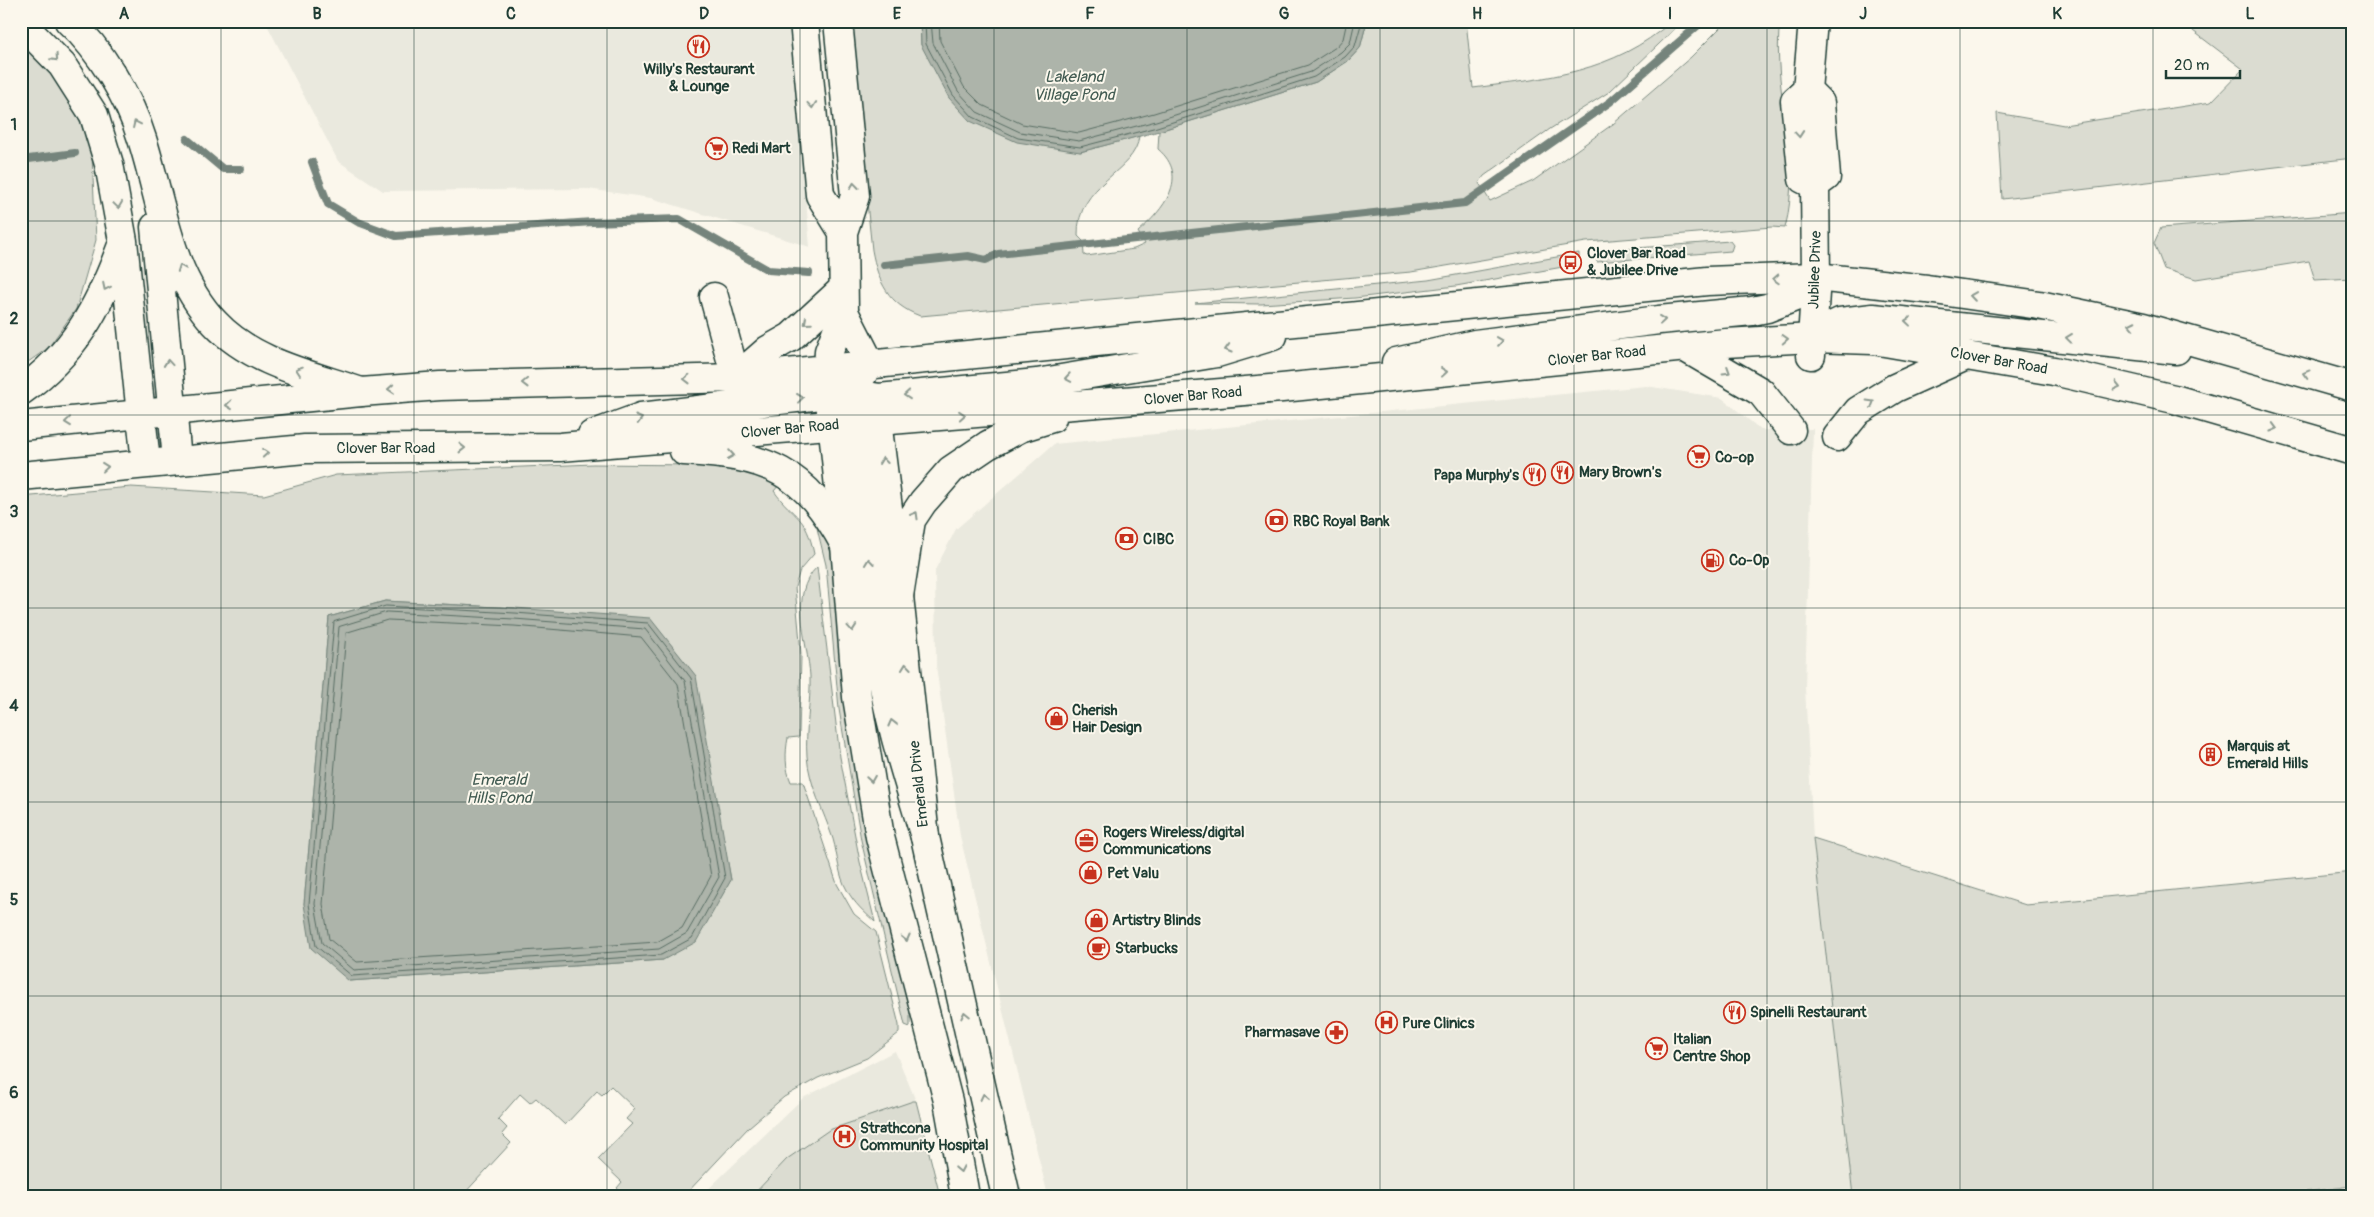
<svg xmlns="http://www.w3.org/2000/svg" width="2374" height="1217" viewBox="0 0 2374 1217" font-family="Pangolin,sans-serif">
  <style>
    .built { fill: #eae9de }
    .green { fill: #dbdcd1; stroke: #7d8c82; fill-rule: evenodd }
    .water { fill: #adb4aa; stroke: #74847b }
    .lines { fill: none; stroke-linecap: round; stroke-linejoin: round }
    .shore { stroke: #586d63; stroke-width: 1 }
    .stream { stroke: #74847b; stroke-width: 8 }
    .minor-casing { stroke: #1f3d34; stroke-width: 31 }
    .tertiary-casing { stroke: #1f3d34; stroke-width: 31 }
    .secondary-casing { stroke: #1f3d34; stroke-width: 31 }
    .motorway-casing { stroke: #1f3d34; stroke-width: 31 }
    .minor { stroke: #fbf7ec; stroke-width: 28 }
    .tertiary { stroke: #fbf7ec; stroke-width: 28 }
    .secondary { stroke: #fbf7ec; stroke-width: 28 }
    .motorway { stroke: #fbf7ec; stroke-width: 28 }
    .oneway { stroke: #8d9a90 }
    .grid { fill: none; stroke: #1f3d34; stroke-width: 1; stroke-opacity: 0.55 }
    .labels { text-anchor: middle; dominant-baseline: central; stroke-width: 4; stroke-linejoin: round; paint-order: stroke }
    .poi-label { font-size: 15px; font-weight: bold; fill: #1f3d34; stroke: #fbf7ec; text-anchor: start }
    .street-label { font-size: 15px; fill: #1f3d34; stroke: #fbf7ec }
    .water-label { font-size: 16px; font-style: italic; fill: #425b52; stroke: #fbf7ec }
    .neatline { fill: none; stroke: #1f3d34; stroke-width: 2 }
    .grid-label { font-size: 16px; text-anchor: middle; font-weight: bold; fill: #1f3d34 }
  </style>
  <rect width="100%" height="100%" fill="#fbf7ec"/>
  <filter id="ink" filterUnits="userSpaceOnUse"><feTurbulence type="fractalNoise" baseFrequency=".02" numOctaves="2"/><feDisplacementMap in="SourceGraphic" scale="10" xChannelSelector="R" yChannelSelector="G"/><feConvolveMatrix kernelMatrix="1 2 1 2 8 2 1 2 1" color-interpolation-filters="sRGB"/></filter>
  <g filter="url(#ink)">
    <!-- built -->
    <path class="built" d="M 265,21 L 791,21 L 810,247 L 651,198 L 588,189 L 383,191 L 338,161 Z
      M 1646,386 L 1722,398 L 1761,430 L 1813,429 L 1805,687 L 1813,838 L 1853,1196 L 1048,1196 L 960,836 L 936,666 L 935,570 L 956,529 L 1054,444 Z
      M 895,1051 L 916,1101 L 940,1196 L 701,1196 L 803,1098 Z"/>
    <!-- green -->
    <path class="green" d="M 848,21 L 920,21 L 921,45 L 1080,152 L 1139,136 C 1136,173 1076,182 1078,236 L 1083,241 L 1084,255 L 1087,256 L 1134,249 L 1145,244 L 1138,232 C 1163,210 1191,177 1158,149 L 1159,131 L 1316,82 L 1348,61 L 1360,48 L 1367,21 L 1466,21 L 1473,88 C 1548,78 1613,73 1672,21 L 1683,21 L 1609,92 L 1550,129 L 1484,176 L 1479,183 L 1490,201 L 1533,181 L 1613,124 L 1691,57 L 1727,21 L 1780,21 C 1771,90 1803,161 1785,228 L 1772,227 L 1586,242 L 1411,272 L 920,316 C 888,304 878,282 872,250 Z
      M 2191,21 L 2353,21 L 2353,158 L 2002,199 L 1997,113 L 2064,125 L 2211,102 L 2243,69 L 2193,31 Z
      M 21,38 L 49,68 L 72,100 L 86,137 L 92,156 L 96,240 L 76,309 L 48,348 L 21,367 Z
      M 2353,213 L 2353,278 L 2315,280 L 2309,261 L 2196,279 L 2164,269 L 2154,243 L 2161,228 Z
      M 1730,241 L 1733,245 L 1731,251 L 1597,262 L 1596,251 Z
      M 1579,253 L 1579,257 L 1574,258 L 1574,265 L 1456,286 L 1355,298 L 1261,304 L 1195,303 L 1428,280 Z
      M 593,464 L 695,465 L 735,464 L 779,485 L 774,491 C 794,519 806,514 814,554 L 800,570 L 795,587 L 801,653 L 799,737 L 788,738 C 785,753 785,768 791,782 L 803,782 L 837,884 L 854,914 L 876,932 L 899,1025 L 899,1033 L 867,1058 L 818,1078 L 784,1097 L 749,1127 L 684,1196 L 625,1196 L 617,1188 L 622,1182 L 598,1159 L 632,1124 L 626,1119 L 635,1109 L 611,1086 L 602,1095 L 597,1091 L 565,1125 L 536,1098 L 530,1103 L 520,1094 L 498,1119 L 507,1128 L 502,1134 L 511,1143 L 462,1196 L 21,1196 L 21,497 L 131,487 L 264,495 L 336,475 ZM 385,601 L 515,608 L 724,843 L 731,880 L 714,908 L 663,960 L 349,981 L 304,904 L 329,617 Z
      M 807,510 L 827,537 L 831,554 L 867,833 L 910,1012 L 910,1027 L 905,1025 L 861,840 L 839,709 L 826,565 L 816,524 Z
      M 817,567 L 840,757 L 860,862 L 875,922 C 864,912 854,903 847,890 C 838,875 838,856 833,839 C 824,812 809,785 807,756 C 805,730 811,703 810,676 C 808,642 788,595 817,567 Z
      M 1813,838 L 2026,905 L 2353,872 L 2353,1186 L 2271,1196 L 1853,1196 Z
      M 913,1101 L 916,1101 L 940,1196 L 752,1196 L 787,1159 L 829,1130 Z"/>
    <!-- water -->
    <path class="water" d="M 920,21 L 1367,21 L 1360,48 L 1348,61 L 1316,82 L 1159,131 L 1080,152 L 1017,142 L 970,121 L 949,98 L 921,45 Z
      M 385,601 L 515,608 L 650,618 L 696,676 L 731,880 L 696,942 L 663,960 L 349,981 L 311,948 L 304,904 L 329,617 Z"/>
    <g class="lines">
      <!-- shore -->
      <path class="shore" d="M 925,21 L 926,44 L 953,95 L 973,117 L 1018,138 L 1080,147 L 1157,127 L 1314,77 L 1345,57 L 1355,46 L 1362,21
        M 931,21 L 933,43 L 958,91 L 977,112 L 1020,132 L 1079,141 L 1156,121 L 1311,72 L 1341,52 L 1350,43 L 1355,21
        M 939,21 L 940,41 L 964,87 L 982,105 L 1022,124 L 1079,133 L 1154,113 L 1308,65 L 1336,47 L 1343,39 L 1347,21
        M 386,606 L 515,613 L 648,623 L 691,678 L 725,878 L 692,938 L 661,955 L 352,976 L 316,946 L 309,904 L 334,622 Z
        M 387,612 L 514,619 L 645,629 L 685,681 L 719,877 L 687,933 L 659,949 L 354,970 L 322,943 L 315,904 L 339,627 Z
        M 388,620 L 514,626 L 641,637 L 678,684 L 711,876 L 682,928 L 657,942 L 357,962 L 329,939 L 323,904 L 346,633 Z"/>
      <!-- stream -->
      <path class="stream" d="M 187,139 L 223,169 L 241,169
        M 21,160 L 75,153
        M 312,162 L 328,204 L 358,222 L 396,236 L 592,222 L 679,219 L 768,270 L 809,273
        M 884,265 L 968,256 L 986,260 L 998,254 L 1465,203 L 1610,102 L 1703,21"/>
      <defs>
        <path id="minor" d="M 804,21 L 820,195 L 843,232
          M 1807,90 L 1795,101 L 1803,179 L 1815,185
          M 1807,90 L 1820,103 L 1826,177 L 1815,185
          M 1807,90 L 1813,21
          M 714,297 L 736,378
          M 844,312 L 871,365
          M 1811,355 L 1816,277 L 1815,185
          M 828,370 L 829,351 L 844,312 L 843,232 L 855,196 L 838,21"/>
        <path id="tertiary" d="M 874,397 L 899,596 L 925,837 L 1006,1196
          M 830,401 L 845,545 L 857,697 L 880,837 L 948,1101 L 965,1196"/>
        <path id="secondary" d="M 1819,332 L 1840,322 L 1873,318 L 2176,350
          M 1684,347 L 1761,392 L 1791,430
          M 1396,362 L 1475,344 L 1659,320 L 1752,311 L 1767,308 L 1800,295 L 1816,277
          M 736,378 L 768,350 L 791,337 L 843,289
          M 851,406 C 868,491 867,579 880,664 C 889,723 908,780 925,837
          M 832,425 C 839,415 846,406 857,400 L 1037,383 L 1217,353 L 1273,336
          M 21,426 L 361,392 L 440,386 L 736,378 L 1707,281 L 1816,277 L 1927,289 L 2039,305 L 2143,327 L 2353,387
          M 592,435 L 641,417 L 829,394 L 845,390 L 863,374
          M 1837,437 L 1858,411 L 1895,388 L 1966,356
          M 684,451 C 767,455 805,470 845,545
          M 21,476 L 305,449 L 560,447 L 1282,388 L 1726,343 L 1812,338 L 1873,340 L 2054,371 L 2174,399 L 2353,451
          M 899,596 L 911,520 L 923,502 L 951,470 L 988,445 L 1020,428 L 1052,418"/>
        <path id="motorway" d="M 69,21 C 100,49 130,99 142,139 C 162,201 168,274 215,323 C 252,363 312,375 361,392
          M 21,23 L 62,65 L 94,115 L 109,164 L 123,241 L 146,463
          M 155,227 L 177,460
          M 21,391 C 74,354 99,307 121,248"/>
      </defs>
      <!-- minor casing -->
      <use href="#minor" class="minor-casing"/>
      <!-- tertiary casing -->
      <use href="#tertiary" class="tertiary-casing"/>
      <!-- secondary casing -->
      <use href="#secondary" class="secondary-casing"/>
      <!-- motorway casing -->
      <use href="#motorway" class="motorway-casing"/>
      <!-- minor -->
      <use href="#minor" class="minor"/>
      <!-- tertiary -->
      <use href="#tertiary" class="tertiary"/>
      <!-- secondary -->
      <use href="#secondary" class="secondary"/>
      <!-- motorway -->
      <use href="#motorway" class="motorway"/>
    </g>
    <!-- one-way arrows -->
    <defs><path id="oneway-chevron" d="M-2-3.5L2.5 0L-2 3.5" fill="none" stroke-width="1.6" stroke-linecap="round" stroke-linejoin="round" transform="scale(1.25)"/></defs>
    <g class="oneway">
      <use href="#oneway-chevron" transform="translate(55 58) rotate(47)"/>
      <use href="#oneway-chevron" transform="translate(812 105) rotate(85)"/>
      <use href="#oneway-chevron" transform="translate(136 124) rotate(-115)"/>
      <use href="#oneway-chevron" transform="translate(1799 134) rotate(85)"/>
      <use href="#oneway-chevron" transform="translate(854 186) rotate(-96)"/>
      <use href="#oneway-chevron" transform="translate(118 205) rotate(82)"/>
      <use href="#oneway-chevron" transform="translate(181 268) rotate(-111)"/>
      <use href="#oneway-chevron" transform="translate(1776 279) rotate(177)"/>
      <use href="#oneway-chevron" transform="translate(106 287) rotate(116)"/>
      <use href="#oneway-chevron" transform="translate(1973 296) rotate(-172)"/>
      <use href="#oneway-chevron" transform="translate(1662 320) rotate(-6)"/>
      <use href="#oneway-chevron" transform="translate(1908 321) rotate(-174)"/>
      <use href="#oneway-chevron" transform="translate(807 322) rotate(139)"/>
      <use href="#oneway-chevron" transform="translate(2132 325) rotate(-168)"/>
      <use href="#oneway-chevron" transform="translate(2069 338) rotate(-173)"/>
      <use href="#oneway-chevron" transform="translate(1785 339) rotate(-3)"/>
      <use href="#oneway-chevron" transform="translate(1500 341) rotate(-8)"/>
      <use href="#oneway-chevron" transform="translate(1228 349) rotate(164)"/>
      <use href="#oneway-chevron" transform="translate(168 363) rotate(-95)"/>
      <use href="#oneway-chevron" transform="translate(299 370) rotate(-161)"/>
      <use href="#oneway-chevron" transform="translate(1727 371) rotate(32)"/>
      <use href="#oneway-chevron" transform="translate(1444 372) rotate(-6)"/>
      <use href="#oneway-chevron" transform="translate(2306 374) rotate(-165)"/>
      <use href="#oneway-chevron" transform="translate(1068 378) rotate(170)"/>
      <use href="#oneway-chevron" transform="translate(687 379) rotate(179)"/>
      <use href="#oneway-chevron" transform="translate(525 383) rotate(179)"/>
      <use href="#oneway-chevron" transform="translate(2117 386) rotate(13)"/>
      <use href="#oneway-chevron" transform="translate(391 389) rotate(176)"/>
      <use href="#oneway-chevron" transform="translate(907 395) rotate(175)"/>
      <use href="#oneway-chevron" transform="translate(800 398) rotate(-7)"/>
      <use href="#oneway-chevron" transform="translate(1871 403) rotate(-31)"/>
      <use href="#oneway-chevron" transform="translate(229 405) rotate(174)"/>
      <use href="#oneway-chevron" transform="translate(962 415) rotate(-5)"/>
      <use href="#oneway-chevron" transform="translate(639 419) rotate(-16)"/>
      <use href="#oneway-chevron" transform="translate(68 422) rotate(174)"/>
      <use href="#oneway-chevron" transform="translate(2274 428) rotate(16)"/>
      <use href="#oneway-chevron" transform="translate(462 448)"/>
      <use href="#oneway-chevron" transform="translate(265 453) rotate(-5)"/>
      <use href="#oneway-chevron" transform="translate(731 455) rotate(9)"/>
      <use href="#oneway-chevron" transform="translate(883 461) rotate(-97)"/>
      <use href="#oneway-chevron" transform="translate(105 467) rotate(-6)"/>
      <use href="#oneway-chevron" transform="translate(915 515) rotate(-60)"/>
      <use href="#oneway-chevron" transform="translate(869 562) rotate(-96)"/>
      <use href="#oneway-chevron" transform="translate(852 628) rotate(85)"/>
      <use href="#oneway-chevron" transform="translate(906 667) rotate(-96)"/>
      <use href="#oneway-chevron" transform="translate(892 723) rotate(-104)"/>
      <use href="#oneway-chevron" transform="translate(871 779) rotate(81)"/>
      <use href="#oneway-chevron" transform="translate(906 938) rotate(76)"/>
      <use href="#oneway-chevron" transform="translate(965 1015) rotate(-103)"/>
      <use href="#oneway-chevron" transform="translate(984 1097) rotate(-103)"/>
      <use href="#oneway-chevron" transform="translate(960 1169) rotate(79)"/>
    </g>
  </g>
  <!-- grid -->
  <path class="grid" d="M 221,21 L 221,1196M 414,21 L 414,1196M 607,21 L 607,1196M 800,21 L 800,1196M 994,21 L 994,1196M 1187,21 L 1187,1196M 1380,21 L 1380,1196M 1574,21 L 1574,1196M 1767,21 L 1767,1196M 1960,21 L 1960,1196M 2153,21 L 2153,1196M 21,221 L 2353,221M 21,415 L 2353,415M 21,608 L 2353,608M 21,802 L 2353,802M 21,996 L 2353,996"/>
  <!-- icons -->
  <defs>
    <symbol id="restaurant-ring" viewBox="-11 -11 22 22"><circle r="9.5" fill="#fbf7ec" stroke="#c8321e" stroke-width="1.5"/><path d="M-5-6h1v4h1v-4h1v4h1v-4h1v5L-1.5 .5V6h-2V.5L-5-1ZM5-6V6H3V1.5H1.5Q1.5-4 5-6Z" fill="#c8321e"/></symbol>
    <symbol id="supermarket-ring" viewBox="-11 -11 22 22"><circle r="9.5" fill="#fbf7ec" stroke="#c8321e" stroke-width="1.5"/><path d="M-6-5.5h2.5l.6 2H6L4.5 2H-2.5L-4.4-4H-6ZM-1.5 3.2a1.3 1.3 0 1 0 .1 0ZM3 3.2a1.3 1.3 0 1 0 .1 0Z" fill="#c8321e"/></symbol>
    <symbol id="bus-ring" viewBox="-11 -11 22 22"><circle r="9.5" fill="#fbf7ec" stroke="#c8321e" stroke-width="1.5"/><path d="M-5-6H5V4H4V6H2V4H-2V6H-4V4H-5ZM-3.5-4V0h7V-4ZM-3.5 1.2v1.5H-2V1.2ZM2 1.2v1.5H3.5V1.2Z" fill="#c8321e"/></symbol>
    <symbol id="bank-ring" viewBox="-11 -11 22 22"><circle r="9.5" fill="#fbf7ec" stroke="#c8321e" stroke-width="1.5"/><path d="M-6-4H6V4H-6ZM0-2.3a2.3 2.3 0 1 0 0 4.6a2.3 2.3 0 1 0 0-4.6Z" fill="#c8321e"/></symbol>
    <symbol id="fuel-ring" viewBox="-11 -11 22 22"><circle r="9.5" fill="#fbf7ec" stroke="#c8321e" stroke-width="1.5"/><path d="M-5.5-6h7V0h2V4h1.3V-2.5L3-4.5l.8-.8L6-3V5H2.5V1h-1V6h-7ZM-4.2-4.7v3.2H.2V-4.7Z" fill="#c8321e"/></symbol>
    <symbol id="shop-ring" viewBox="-11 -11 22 22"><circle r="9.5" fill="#fbf7ec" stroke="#c8321e" stroke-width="1.5"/><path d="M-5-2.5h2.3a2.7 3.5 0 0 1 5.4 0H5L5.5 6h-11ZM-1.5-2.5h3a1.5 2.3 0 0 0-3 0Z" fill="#c8321e"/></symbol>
    <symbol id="building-ring" viewBox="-11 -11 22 22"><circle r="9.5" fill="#fbf7ec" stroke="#c8321e" stroke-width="1.5"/><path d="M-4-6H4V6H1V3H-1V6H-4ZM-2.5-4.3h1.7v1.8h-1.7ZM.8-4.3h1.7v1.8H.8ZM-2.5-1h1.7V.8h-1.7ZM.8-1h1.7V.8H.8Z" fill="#c8321e"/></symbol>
    <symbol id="office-ring" viewBox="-11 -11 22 22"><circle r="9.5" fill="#fbf7ec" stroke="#c8321e" stroke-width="1.5"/><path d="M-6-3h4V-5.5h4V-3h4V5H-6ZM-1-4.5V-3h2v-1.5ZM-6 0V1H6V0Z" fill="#c8321e"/></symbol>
    <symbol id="cafe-ring" viewBox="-11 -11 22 22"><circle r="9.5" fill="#fbf7ec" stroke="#c8321e" stroke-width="1.5"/><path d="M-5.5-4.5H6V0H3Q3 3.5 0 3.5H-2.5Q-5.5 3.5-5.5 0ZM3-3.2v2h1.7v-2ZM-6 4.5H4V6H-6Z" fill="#c8321e"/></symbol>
    <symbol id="hospital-ring" viewBox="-11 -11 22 22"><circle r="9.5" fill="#fbf7ec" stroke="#c8321e" stroke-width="1.5"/><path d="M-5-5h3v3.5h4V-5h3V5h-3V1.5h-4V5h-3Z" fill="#c8321e"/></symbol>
    <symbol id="pharmacy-ring" viewBox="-11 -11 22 22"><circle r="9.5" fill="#fbf7ec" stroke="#c8321e" stroke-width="1.5"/><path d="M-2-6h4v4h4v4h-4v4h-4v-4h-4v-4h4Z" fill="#c8321e"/></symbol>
  </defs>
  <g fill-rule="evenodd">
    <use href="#restaurant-ring" x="686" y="34" width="25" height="25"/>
    <use href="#supermarket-ring" x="704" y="136" width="25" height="25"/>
    <use href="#bus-ring" x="1558" y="250" width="25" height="25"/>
    <use href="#supermarket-ring" x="1686" y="444" width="25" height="25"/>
    <use href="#restaurant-ring" x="1550" y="460" width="25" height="25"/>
    <use href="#restaurant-ring" x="1522" y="462" width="25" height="25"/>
    <use href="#bank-ring" x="1264" y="508" width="25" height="25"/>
    <use href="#bank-ring" x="1114" y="526" width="25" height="25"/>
    <use href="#fuel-ring" x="1700" y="548" width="25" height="25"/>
    <use href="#shop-ring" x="1044" y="706" width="25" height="25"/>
    <use href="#building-ring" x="2198" y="742" width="25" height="25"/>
    <use href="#office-ring" x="1074" y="828" width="25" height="25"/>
    <use href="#shop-ring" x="1078" y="860" width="25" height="25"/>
    <use href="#shop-ring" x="1084" y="908" width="25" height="25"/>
    <use href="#cafe-ring" x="1086" y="936" width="25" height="25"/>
    <use href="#restaurant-ring" x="1722" y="1000" width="25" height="25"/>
    <use href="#hospital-ring" x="1374" y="1010" width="25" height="25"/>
    <use href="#pharmacy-ring" x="1324" y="1020" width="25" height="25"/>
    <use href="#supermarket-ring" x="1644" y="1036" width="25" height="25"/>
    <use href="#hospital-ring" x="832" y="1124" width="25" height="25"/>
  </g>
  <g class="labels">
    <!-- poi labels -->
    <g class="poi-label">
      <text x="699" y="69" text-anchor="middle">Willy's Restaurant<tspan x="699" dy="17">&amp; Lounge</tspan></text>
      <text x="732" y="148">Redi Mart</text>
      <text x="1587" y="253">Clover Bar Road<tspan x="1587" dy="17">&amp; Jubilee Drive</tspan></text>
      <text x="1715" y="457">Co-op</text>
      <text x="1579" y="472">Mary Brown's</text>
      <text x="1519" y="475" text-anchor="end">Papa Murphy's</text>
      <text x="1293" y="521">RBC Royal Bank</text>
      <text x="1143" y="539">CIBC</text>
      <text x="1729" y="560">Co-Op</text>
      <text x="1072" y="710">Cherish<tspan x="1072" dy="17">Hair Design</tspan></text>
      <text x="2227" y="746">Marquis at<tspan x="2227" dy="17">Emerald Hills</tspan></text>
      <text x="1103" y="832">Rogers Wireless/digital<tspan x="1103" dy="17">Communications</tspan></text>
      <text x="1107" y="873">Pet Valu</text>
      <text x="1112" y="920">Artistry Blinds</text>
      <text x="1115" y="948">Starbucks</text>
      <text x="1750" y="1012">Spinelli Restaurant</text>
      <text x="1402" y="1023">Pure Clinics</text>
      <text x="1320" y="1032" text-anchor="end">Pharmasave</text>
      <text x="1673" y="1039">Italian<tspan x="1673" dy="17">Centre Shop</tspan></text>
      <text x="860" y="1128">Strathcona<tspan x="860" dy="17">Community Hospital</tspan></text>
    </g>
    <!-- street labels -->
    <g class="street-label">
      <text transform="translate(1815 270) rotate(-88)">Jubilee Drive</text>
      <text transform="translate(1597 356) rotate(-6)">Clover Bar Road</text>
      <text transform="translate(1999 361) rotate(10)">Clover Bar Road</text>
      <text transform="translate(1193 396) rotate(-5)">Clover Bar Road</text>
      <text transform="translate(790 429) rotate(-5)">Clover Bar Road</text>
      <text x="386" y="448">Clover Bar Road</text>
      <text transform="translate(919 784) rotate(-96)">Emerald Drive</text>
    </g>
    <!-- water labels -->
    <g class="water-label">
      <text x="1074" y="77">Lakeland<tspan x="1074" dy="18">Village Pond</tspan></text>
      <text x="499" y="780">Emerald<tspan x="499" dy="18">Hills Pond</tspan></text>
    </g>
  </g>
  <!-- margin -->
  <rect width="2374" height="1217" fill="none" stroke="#fbf7ec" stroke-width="55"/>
  <!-- scale -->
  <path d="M2166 70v8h74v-8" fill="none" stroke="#1f3d34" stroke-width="2.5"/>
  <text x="2174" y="70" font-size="15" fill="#1f3d34" stroke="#fbf7ec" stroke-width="4" paint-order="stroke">20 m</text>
  <rect x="28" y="28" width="2318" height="1162" class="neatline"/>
  <g class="grid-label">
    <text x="124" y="19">A</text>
    <text x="317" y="19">B</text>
    <text x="511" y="19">C</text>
    <text x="704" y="19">D</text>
    <text x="897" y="19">E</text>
    <text x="1090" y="19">F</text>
    <text x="1284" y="19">G</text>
    <text x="1477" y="19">H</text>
    <text x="1670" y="19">I</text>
    <text x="1863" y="19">J</text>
    <text x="2057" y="19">K</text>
    <text x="2250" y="19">L</text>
    <text x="14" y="130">1</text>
    <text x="14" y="324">2</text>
    <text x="14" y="517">3</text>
    <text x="14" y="711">4</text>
    <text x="14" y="905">5</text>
    <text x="14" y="1098">6</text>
  </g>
</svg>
